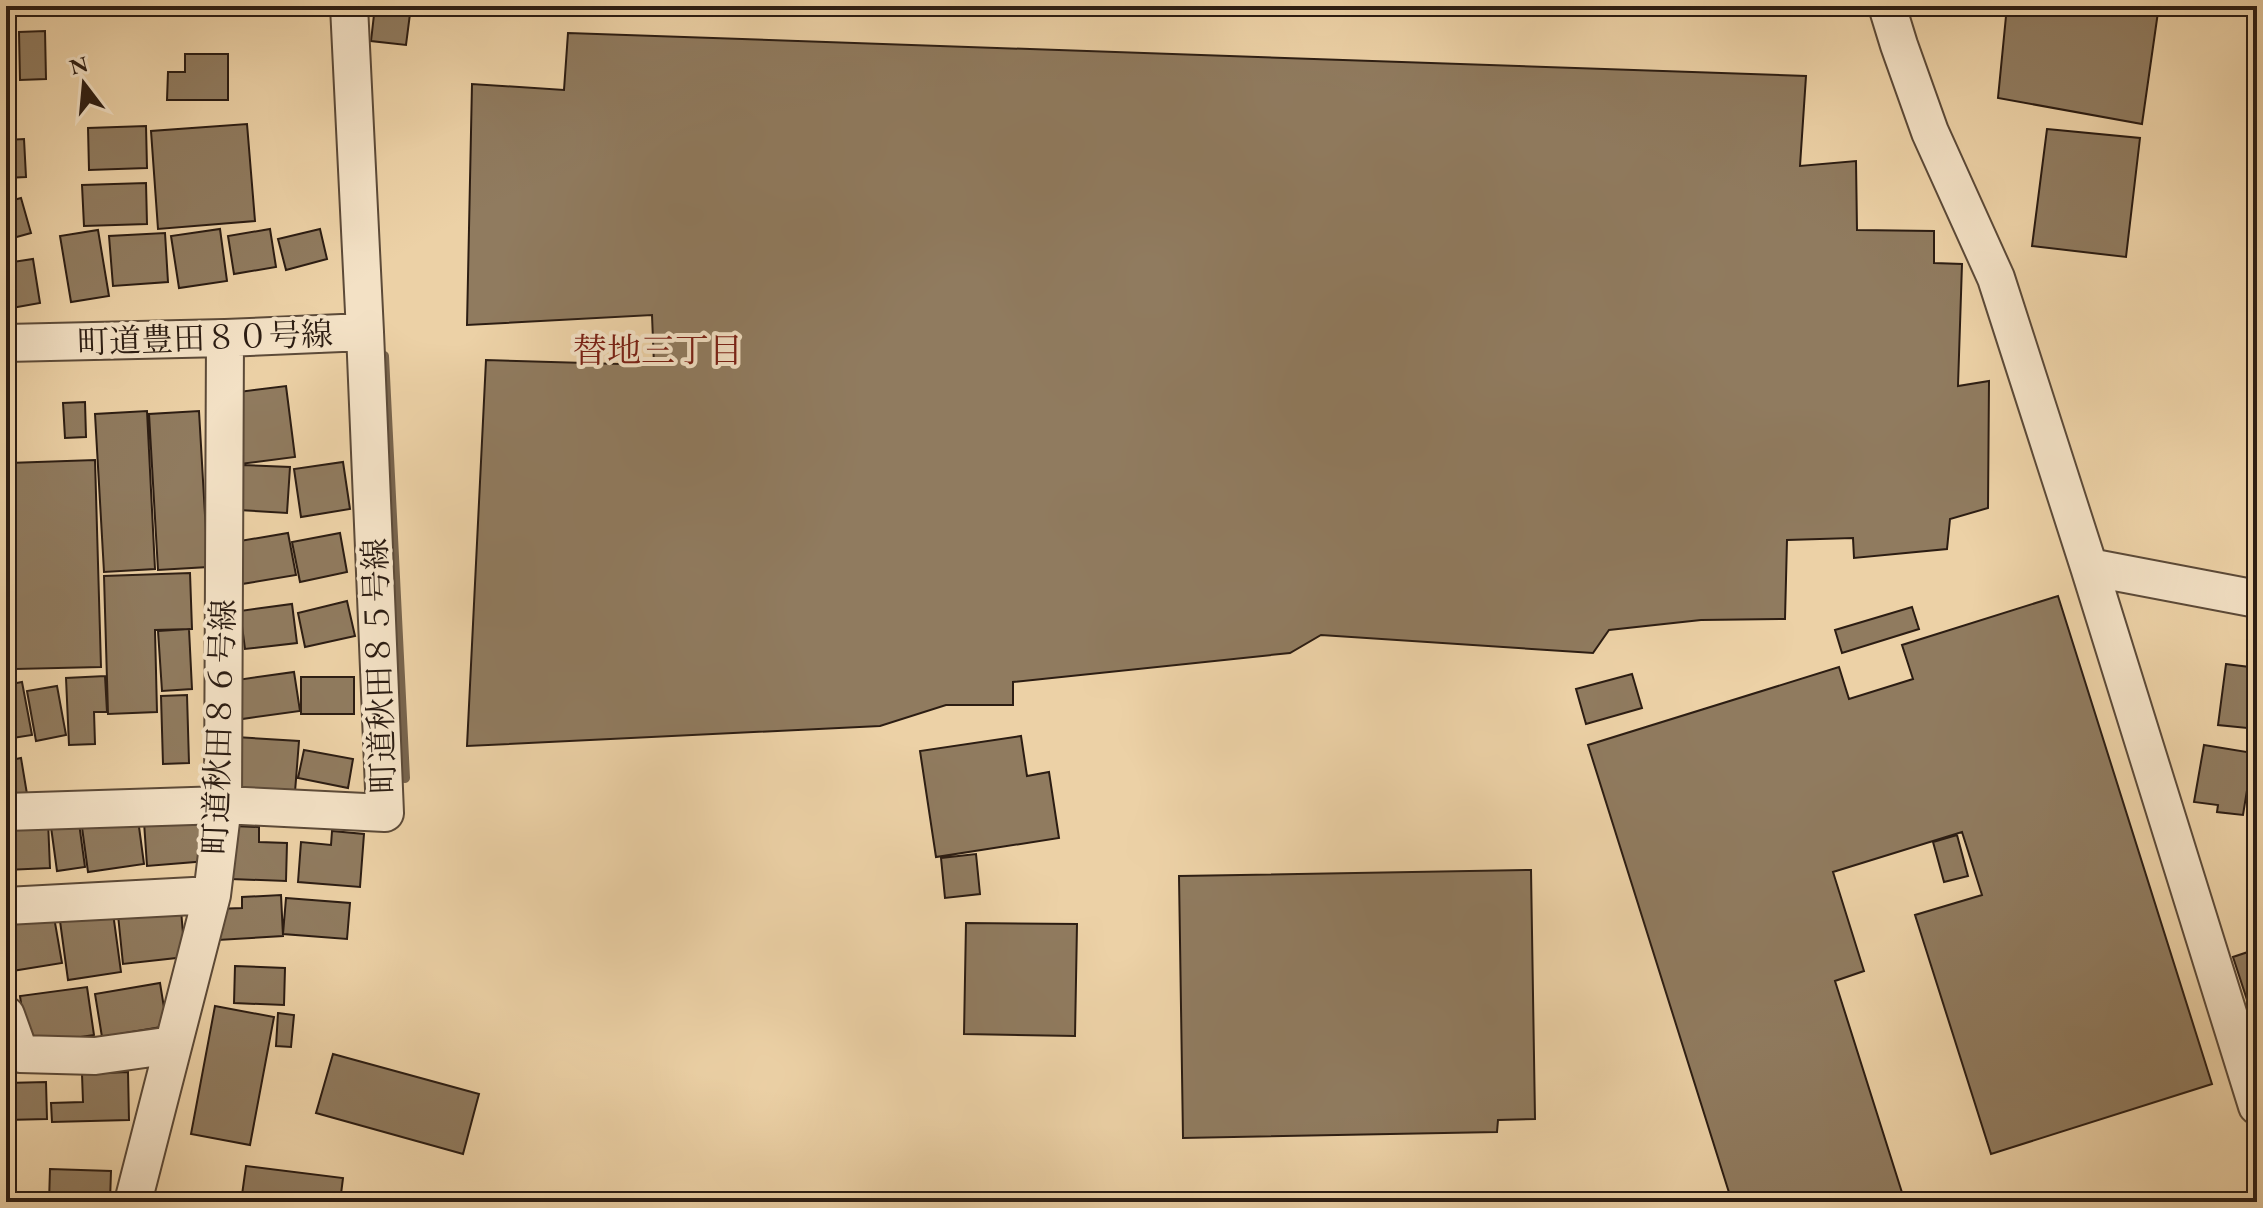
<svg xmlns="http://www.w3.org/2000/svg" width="2263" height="1208" viewBox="0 0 2263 1208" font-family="'EB Garamond','Noto Serif JP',serif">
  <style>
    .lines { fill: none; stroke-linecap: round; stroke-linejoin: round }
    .stream { stroke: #78644d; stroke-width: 10 }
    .building { fill: #907b5f; stroke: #2c1d13; stroke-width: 2 }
    .street-casing { stroke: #5c4a38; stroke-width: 40 }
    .street { stroke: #f3e1c5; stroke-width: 36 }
    .labels { text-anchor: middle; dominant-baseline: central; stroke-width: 8; stroke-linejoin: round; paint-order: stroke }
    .street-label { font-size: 32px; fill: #2c1d13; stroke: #f3e1c5 }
    .neighbourhood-label { font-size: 34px; fill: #7a1f14; stroke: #f3e1c5 }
  </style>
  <rect width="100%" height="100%" fill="#ecd1a6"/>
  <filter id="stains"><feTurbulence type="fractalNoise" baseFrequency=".0025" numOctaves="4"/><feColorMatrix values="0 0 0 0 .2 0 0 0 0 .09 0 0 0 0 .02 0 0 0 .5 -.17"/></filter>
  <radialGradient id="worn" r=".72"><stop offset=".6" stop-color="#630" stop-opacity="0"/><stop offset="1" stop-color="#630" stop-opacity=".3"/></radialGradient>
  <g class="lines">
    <!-- stream -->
    <path class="stream" d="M 384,356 L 405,778"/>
  </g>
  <!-- building -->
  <path class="building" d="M 375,6 L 411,6 L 406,45 L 371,41 Z
    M 2007,6 L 2113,6 L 2158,12 L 2142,124 L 1998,98 Z
    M 45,31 L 46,79 L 20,80 L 19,32 Z
    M 568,33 L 1806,76 L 1800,166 L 1856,161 L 1857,230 L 1934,231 L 1934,263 L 1962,264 L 1958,386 L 1989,381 L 1988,508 L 1950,519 L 1947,549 L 1854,558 L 1853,538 L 1787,540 L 1785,619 L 1701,620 L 1609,630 L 1593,653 L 1321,635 L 1290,653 L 1013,682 L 1013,705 L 946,705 L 880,726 L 467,746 L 486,360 L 654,365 L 652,315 L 467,325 L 472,84 L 564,90 Z
    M 185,54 L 228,54 L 228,100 L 167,100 L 168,72 L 185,72 Z
    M 247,124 L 255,221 L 158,229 L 151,131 Z
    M 146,126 L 147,168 L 89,170 L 88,128 Z
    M 2047,129 L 2140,138 L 2126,257 L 2032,246 Z
    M 24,139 L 26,177 L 6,178 L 6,140 Z
    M 146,183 L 147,224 L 84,226 L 82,185 Z
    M 21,198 L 31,233 L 6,240 L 6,202 Z
    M 220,229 L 227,281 L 179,288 L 171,236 Z
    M 270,229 L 276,267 L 234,274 L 228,236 Z
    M 320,229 L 327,259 L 286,270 L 278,239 Z
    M 98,230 L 109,296 L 71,302 L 60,236 Z
    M 165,233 L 168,282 L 113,286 L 109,236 Z
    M 33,259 L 40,303 L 6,309 L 6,263 Z
    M 286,386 L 295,457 L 240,464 L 231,393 Z
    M 85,402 L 86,437 L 65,438 L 63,403 Z
    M 147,411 L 155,569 L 104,572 L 95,414 Z
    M 199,411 L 208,567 L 158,570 L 149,414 Z
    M 95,460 L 101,667 L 15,669 L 9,463 Z
    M 343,462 L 350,509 L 301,517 L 294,469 Z
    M 241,465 L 290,467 L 287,513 L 239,510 Z
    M 288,533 L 296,575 L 242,584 L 234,542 Z
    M 340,533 L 347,572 L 300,582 L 292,542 Z
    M 190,573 L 192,629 L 155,630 L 157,712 L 108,714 L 104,576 Z
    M 2058,596 L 2212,1084 L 1991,1154 L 1915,915 L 1982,895 L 1962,832 L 1833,872 L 1864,971 L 1835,981 L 1905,1202 L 1732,1202 L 1588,745 L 1839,667 L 1849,699 L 1913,679 L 1902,645 Z
    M 347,601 L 355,636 L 305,647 L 298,613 Z
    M 292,604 L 297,643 L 245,649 L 240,611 Z
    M 1912,607 L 1919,629 L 1842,653 L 1835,630 Z
    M 189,629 L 192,689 L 162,691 L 158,631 Z
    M 2226,664 L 2257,668 L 2257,729 L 2218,725 Z
    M 294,672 L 300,711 L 242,719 L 237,680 Z
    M 1632,674 L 1642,708 L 1586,724 L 1576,689 Z
    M 105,676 L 107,712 L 94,712 L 95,744 L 69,745 L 66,678 Z
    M 301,677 L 354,677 L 354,714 L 301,714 Z
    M 22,682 L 32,735 L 6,739 L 6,685 Z
    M 57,686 L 66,735 L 36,741 L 27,691 Z
    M 187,695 L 189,763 L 163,764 L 161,696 Z
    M 1021,736 L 1027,776 L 1049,772 L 1059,838 L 936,857 L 920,751 Z
    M 236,737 L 299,741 L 295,792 L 232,787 Z
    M 2204,745 L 2253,753 L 2243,815 L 2217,812 L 2218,805 L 2194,802 Z
    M 304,750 L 353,759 L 348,788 L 298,778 Z
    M 21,758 L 27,794 L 6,797 L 6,761 Z
    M 137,812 L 144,864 L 88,872 L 81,820 Z
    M 203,817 L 207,861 L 147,866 L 144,822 Z
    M 48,821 L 50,868 L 6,870 L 6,822 Z
    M 79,823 L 85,867 L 57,871 L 51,827 Z
    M 233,826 L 259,827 L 259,842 L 287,843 L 286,881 L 231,879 Z
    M 332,831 L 364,834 L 360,887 L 298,882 L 301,842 L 331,845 Z
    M 1957,835 L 1968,876 L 1944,882 L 1933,842 Z
    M 976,854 L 980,894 L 945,898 L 941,858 Z
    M 1531,870 L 1535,1119 L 1498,1120 L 1497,1132 L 1183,1138 L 1179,876 Z
    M 281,895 L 283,936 L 218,940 L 216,909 L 242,908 L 242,897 Z
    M 286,898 L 350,903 L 347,939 L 283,934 Z
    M 181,910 L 185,957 L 123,964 L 118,915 Z
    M 113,913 L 121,972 L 68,980 L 60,921 Z
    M 54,917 L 62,963 L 6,972 L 6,924 Z
    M 966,923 L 1077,924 L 1075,1036 L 964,1034 Z
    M 2257,949 L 2257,1014 L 2252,1015 L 2233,957 Z
    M 235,966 L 285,968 L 284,1005 L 234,1003 Z
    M 160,983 L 167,1026 L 102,1037 L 95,994 Z
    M 87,987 L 94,1035 L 27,1045 L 20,996 Z
    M 215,1006 L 274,1017 L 250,1145 L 191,1134 Z
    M 278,1013 L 294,1015 L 291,1047 L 276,1046 Z
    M 333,1054 L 479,1094 L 463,1154 L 316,1113 Z
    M 128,1072 L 129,1120 L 52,1122 L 51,1103 L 83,1102 L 82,1074 Z
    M 46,1082 L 47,1119 L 6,1120 L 6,1083 Z
    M 246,1166 L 343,1178 L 340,1202 L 241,1202 Z
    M 50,1169 L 111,1171 L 110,1202 L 49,1202 Z"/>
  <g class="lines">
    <defs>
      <path id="street" d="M 1887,6 L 1899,45 L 1930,132 L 1996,278 L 2089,567 L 2257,1106
        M 6,343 L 225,338 L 365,332 L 349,6
        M 2089,567 L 2257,599
        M 6,812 L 223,805 L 385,813 L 365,332
        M 6,906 L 212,895
        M 6,1015 L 20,1054 L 95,1056 L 173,1045
        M 133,1202 L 212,895 L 223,805 L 225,338"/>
    </defs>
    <!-- street casing -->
    <use href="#street" class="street-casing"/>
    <!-- street -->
    <use href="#street" class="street"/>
  </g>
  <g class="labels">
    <!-- street labels -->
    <g class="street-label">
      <text transform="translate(205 338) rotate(-2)">町道豊田８０号線</text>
      <text transform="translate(379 666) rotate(-92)">町道秋田８５号線</text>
      <text transform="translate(219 727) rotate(-88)">町道秋田８６号線</text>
    </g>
    <!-- neighbourhood labels -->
    <g class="neighbourhood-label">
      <text x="658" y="350">替地三丁目</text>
    </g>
  </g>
  <!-- margin -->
  <rect width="2263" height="1208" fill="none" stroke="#ecd1a6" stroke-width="32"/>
  <rect x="8" y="8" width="2247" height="1192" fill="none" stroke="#2c1d13" stroke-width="4"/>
  <rect x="16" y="16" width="2231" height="1176" fill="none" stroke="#2c1d13" stroke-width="2"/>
  <!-- north arrow -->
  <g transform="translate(84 84) rotate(344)" stroke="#f3e1c5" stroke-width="6" paint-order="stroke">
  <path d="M0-6L14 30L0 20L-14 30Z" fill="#2c1d13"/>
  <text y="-12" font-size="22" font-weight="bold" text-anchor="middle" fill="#2c1d13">N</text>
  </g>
  <rect width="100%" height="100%" filter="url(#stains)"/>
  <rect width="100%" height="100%" fill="url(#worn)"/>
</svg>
